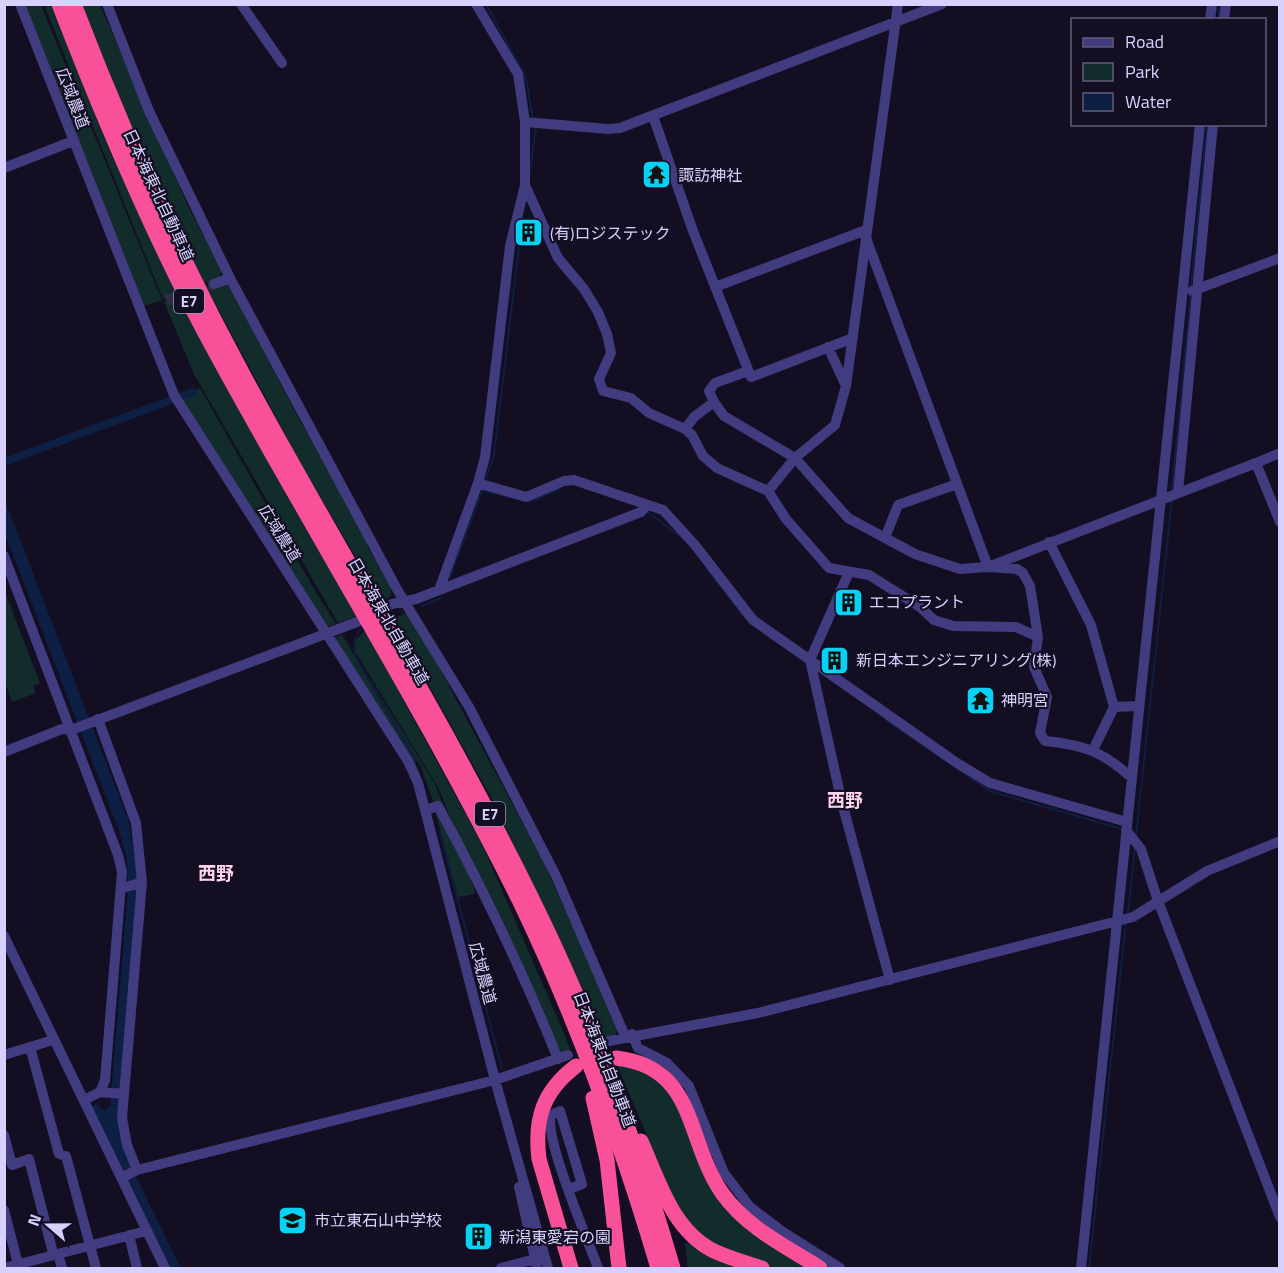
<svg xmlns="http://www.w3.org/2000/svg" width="1284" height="1273" viewBox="0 0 1284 1273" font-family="'Titillium Web','Noto Sans JP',sans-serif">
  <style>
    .green { fill: #122c2c }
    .water { fill: #0d1f43 }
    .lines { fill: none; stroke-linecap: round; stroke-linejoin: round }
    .stream { stroke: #0d1f43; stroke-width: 2 }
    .canal { stroke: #0d1f43; stroke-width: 8 }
    .minor-tunnel { stroke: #312b43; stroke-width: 10; stroke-dasharray: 10 5; stroke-linecap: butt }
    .minor { stroke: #413b80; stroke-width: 10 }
    .highway { stroke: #f9509a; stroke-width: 15 }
    .labels { text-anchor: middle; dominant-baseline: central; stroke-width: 4.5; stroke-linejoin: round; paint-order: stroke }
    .shield { fill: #130e22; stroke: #9d96bc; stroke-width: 1.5 }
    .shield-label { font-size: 15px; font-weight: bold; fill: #d8d1fe }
    .street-label { font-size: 16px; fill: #d8d1fe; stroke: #130e22 }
    .poi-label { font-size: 16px; fill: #d8d1fe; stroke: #130e22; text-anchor: start }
    .neighbourhood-label { font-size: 18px; font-weight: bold; fill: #fed3ec; stroke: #130e22 }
  </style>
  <rect width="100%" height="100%" fill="#130e22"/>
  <!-- green -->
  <path class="green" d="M 25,5 L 41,5 L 162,300 L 144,306 Z
    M 44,5 L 51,5 L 107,145 L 177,293 L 163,299 Z
    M 81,5 L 100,5 L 187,204 L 222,270 L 220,276 L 204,283 L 146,162 Z
    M 213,283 L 224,283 L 231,289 L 299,419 L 367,539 L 367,546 L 391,586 L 391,596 L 382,602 L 300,462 L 208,290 L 206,286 Z
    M 179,297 L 293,507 L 357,616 L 338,623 L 194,374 L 164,302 Z
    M 200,388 L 315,591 L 336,624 L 328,626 L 181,399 Z
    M 5,592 L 40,683 L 33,686 L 36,693 L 12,702 L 5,682 Z
    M 409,612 L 542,859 L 618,1028 L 615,1036 L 605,1037 L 493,801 L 392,619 Z
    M 365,630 L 482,844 L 566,1038 L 570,1050 L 561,1053 L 450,817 L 439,789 L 356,653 L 356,640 Z
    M 342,634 L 414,759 L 431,805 L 422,780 L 335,638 Z
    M 358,660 L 435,784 L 449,820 L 434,804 L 421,767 Z
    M 435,810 L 471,878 L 475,894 L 458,897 Z
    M 617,1065 L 631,1065 L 663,1083 L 680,1109 L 718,1197 L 812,1268 L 772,1268 L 715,1247 L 692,1231 L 677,1207 Z
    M 693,1240 L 744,1268 L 688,1268 L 685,1244 Z"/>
  <!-- water -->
  <path class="water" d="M 4,498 L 129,822 L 139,888 L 119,1112 L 135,1175 L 181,1268 L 170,1268 L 92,1106 L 96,1104 L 105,1111 L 110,1106 L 128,891 L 127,861 L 121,836 L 5,534 Z"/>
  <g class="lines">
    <!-- stream -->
    <path class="stream" d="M 486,4 L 526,78 L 533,120
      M 1218,20 L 1220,4
      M 530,173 L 536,128
      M 1191,287 L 1207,124
      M 485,481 L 494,455 L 523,214
      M 482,490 L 509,497
      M 1172,490 L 1191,293
      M 526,501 L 535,500 L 559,489
      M 646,511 L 680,536
      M 707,569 L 745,618
      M 450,577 L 483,489
      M 422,606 L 441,598
      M 361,629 L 355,639 L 355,657 L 416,760
      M 886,720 L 990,791 L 1122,829
      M 440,831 L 502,1069
      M 1136,836 L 1172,499
      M 1128,914 L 1135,848
      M 1089,1268 L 1126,922"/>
    <!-- canal -->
    <path class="canal" d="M 4,462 L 193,392"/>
    <!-- minor-tunnel -->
    <path class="minor-tunnel" d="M 166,300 L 214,284"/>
    <!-- minor -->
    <path class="minor" d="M 20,4 L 174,395 L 408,761 L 418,783 L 495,1080 L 548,1268
      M 107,4 L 149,111 L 230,278 L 398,591 L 469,707 L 556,876 L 625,1036
      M 241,4 L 282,63
      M 1210,20 L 1212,4
      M 1224,20 L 1226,4
      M 653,116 L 693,231 L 751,377 L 853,338
      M 525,122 L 608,129 L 620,128 L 942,4
      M 4,168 L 73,141
      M 525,185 L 558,258 L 584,289 L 598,312 L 607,334 L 611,353 L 599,379 L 603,391 L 631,398 L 649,413 L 685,429 L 692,435 L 703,456 L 717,468 L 768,491 L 786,519 L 829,568 L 869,575 L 920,607 L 934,620 L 953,626 L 1016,627 L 1038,637 L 1034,667 L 1047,697 L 1040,733 L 1045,741 C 1084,745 1102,751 1132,778
      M 866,238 L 988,567 L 1256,463 L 1280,522
      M 214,284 L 230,278
      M 715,287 L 866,230
      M 1192,291 L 1280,258
      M 828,347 L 846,386
      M 714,402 L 724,416 L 795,458 L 848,518 L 915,554 L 960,569 L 988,567 L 1017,569 L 1023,573 L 1030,586 L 1038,637
      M 685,429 L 694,417 L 714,402 L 709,391 L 715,383 L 748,371
      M 1256,463 L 1280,453
      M 478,483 L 526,497 L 564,481 L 574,480 L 663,510 L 695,545 L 753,620 L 957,763 L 990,783 L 1127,822
      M 768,491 L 795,458 L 835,425 L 846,386 L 898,4
      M 1178,492 L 1213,124
      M 885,538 L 898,505 L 957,484
      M 1049,542 L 1091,625 L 1114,707 L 1093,750
      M 4,556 L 118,855 L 122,872 L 105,1080 L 100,1092 L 84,1100
      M 849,572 L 810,660 L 842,803 L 890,980
      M 439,590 L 478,483 L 485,457 L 510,246 L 525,185 L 525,122 L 518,74 L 476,4
      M 1114,707 L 1139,706
      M 98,719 L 136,823 L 142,882 L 122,1118 L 127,1145 L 137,1170
      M 4,752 L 62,729 L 71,730 L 357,622 L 392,604 L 416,599 L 641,512 L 647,505
      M 425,810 L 438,806 C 483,889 523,972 558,1059
      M 1126,830 L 1141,849 L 1158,901 L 1280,1217
      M 126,887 L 140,883
      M 4,936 L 165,1268
      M 632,1034 L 638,1048 L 667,1063 L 689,1086 L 724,1173 L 750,1207 L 783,1232 L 840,1268
      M 609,1041 L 758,1013 L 1133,917 L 1207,871 L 1280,841
      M 30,1047 L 59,1154 L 66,1156 L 96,1268
      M 4,1055 L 53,1040
      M 100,1092 L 124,1094
      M 4,1135 L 12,1165 L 29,1159 L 53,1253
      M 121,1178 L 137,1170 L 495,1080 L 568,1055
      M 519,1187 L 537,1268
      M 569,1189 L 582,1184 L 560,1111 L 551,1115 C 544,1139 588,1240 598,1268
      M 4,1210 L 18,1264
      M 129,1235 L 137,1268
      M 58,1254 L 62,1268
      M 4,1268 L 146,1231
      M 501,1268 L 539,1258
      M 1081,1268 L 1200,124"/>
    <!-- highway -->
    <path class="highway" d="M 59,4 C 102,116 149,227 205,333 C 307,523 423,706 519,900 C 576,1018 621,1143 658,1268
      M 74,4 C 123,132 179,256 244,376 C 341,556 450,728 539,913 C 594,1026 638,1148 673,1268
      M 616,1058 C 697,1067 685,1139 722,1193 C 747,1228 785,1246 820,1268
      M 593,1098 L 607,1160 L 619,1268
      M 641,1141 C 659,1181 672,1230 714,1251 C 729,1258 746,1263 762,1268
      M 571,1268 L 539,1159 C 534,1119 543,1091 576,1066"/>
  </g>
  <!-- icons -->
  <defs>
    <symbol id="temple-square" viewBox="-11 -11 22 22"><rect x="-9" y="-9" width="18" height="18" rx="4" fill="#08d1f3" stroke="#130e22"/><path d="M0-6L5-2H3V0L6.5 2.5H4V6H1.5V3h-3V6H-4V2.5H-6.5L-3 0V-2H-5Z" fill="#111"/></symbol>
    <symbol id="building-square" viewBox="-11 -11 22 22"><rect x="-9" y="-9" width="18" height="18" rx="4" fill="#08d1f3" stroke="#130e22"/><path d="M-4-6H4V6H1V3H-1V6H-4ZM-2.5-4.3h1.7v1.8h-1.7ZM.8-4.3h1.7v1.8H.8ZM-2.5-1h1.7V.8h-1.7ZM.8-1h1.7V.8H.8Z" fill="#111"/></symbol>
    <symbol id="school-square" viewBox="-11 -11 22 22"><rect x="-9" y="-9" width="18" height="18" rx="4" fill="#08d1f3" stroke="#130e22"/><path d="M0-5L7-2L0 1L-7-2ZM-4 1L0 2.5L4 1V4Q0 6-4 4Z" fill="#111"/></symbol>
  </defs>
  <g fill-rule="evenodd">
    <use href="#temple-square" x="640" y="158" width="33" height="33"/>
    <use href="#building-square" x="512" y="216" width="33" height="33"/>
    <use href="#building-square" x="832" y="586" width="33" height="33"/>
    <use href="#building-square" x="818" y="644" width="33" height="33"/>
    <use href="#temple-square" x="964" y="684" width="33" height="33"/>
    <use href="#school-square" x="276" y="1204" width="33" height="33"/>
    <use href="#building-square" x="462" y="1220" width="33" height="33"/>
  </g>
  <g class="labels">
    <!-- shield labels -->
    <g class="shield">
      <rect x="174" y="289" width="30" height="24" rx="4.5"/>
      <rect x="475" y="802" width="30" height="24" rx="4.5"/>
    </g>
    <g class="shield-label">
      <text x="189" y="301">E7</text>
      <text x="490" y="814">E7</text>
    </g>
    <!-- street labels -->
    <g class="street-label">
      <text transform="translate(73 98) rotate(69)">広域農道</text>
      <text transform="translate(159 195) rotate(65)">日本海東北自動車道</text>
      <text transform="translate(280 533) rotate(58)">広域農道</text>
      <text transform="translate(389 621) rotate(60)">日本海東北自動車道</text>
      <text transform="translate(483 973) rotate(75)">広域農道</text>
      <text transform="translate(605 1059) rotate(69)">日本海東北自動車道</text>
    </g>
    <!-- poi labels -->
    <g class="poi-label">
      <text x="678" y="175">諏訪神社</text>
      <text x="550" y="233">(有)ロジステック</text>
      <text x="869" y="602">エコプラント</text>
      <text x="856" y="660">新日本エンジニアリング(株)</text>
      <text x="1001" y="700">神明宮</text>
      <text x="314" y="1220">市立東石山中学校</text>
      <text x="499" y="1237">新潟東愛宕の園</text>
    </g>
    <!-- neighbourhood labels -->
    <g class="neighbourhood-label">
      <text x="845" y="800">西野</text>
      <text x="216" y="873">西野</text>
    </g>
  </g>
  <!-- border -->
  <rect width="1284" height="1273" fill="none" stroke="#d8d1fe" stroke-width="12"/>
  <!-- legend -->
  <rect x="1071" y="18" width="195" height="108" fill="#130e22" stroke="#625c7a" stroke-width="1.5"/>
  <rect x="1083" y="38" width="30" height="9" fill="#413b80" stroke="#625c7a" stroke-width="1.5"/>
  <text x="1125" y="48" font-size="18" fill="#d8d1fe">Road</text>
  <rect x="1083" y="63" width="30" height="18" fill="#122c2c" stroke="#625c7a" stroke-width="1.5"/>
  <text x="1125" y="78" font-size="18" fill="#d8d1fe">Park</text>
  <rect x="1083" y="93" width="30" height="18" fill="#0d1f43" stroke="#625c7a" stroke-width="1.5"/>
  <text x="1125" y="108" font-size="18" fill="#d8d1fe">Water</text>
  <!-- north arrow -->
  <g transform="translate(48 1225) rotate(290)" stroke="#130e22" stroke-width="4.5" paint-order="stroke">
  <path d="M0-4.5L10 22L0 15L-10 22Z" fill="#d8d1fe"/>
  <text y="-9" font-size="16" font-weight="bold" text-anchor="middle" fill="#d8d1fe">N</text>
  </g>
</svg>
